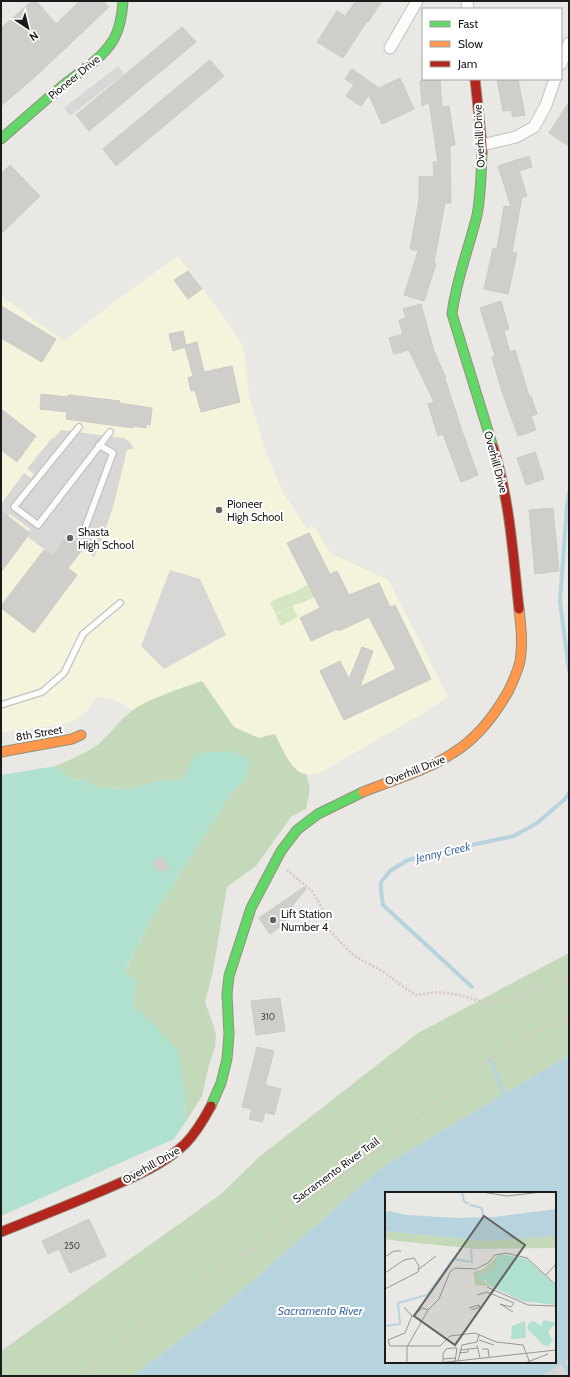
<svg xmlns="http://www.w3.org/2000/svg" width="570" height="1377" viewBox="0 0 570 1377" font-family="Cabin,sans-serif">
  <style>
    .residential { fill: #d9d7d5 }
    .education { fill: #f4f4dd }
    .religious { fill: #d8d7d5 }
    .grass { fill: #d5e7c2 }
    .forest { fill: #c3d9b9 }
    .pitch { fill: #afe1ce }
    .water { fill: #b7d3dd; fill-rule: evenodd }
    .lines { fill: none; stroke-linecap: round; stroke-linejoin: round }
    .stream { stroke: #b7d3dd; stroke-width: 4 }
    .building { fill: #d0cecb; stroke: #cdc9c5 }
    .lane-casing { stroke: #c2c2c0; stroke-width: 8 }
    .street-casing { stroke: #c2c2c0; stroke-width: 13 }
    .fast-casing { stroke: #90927d; stroke-width: 11 }
    .slow-casing { stroke: #90927d; stroke-width: 11 }
    .jam-casing { stroke: #90927d; stroke-width: 11 }
    .path { stroke: #d5c7c4; stroke-width: 2.5; stroke-dasharray: 2 2; stroke-linecap: butt }
    .lane { stroke: #fcfcfb; stroke-width: 5.5 }
    .street { stroke: #fcfcfb; stroke-width: 11 }
    .fast { stroke: #63d668; stroke-width: 9 }
    .slow { stroke: #ff974d; stroke-width: 9 }
    .jam { stroke: #b3261e; stroke-width: 9 }
    .poi-dot { fill: #636361; stroke: #fff; stroke-width: 1.5 }
    .labels { text-anchor: middle; dominant-baseline: central; stroke-width: 4; stroke-linejoin: round; paint-order: stroke }
    .number-label { font-size: 9px; fill: #484847 }
    .street-label { font-size: 11px; fill: #1b1b1b; stroke: #fff }
    .poi-label { font-size: 11px; fill: #1b1b1b; stroke: #fff; text-anchor: start }
    .water-label { font-size: 12px; font-style: italic; fill: #4a74a8; stroke: #fff }
    .inset-river { fill: none; stroke: #b7d3dd; stroke-width: 2 }
    .inset-road { fill: none; stroke: #979694; stroke-width: 1 }
    .view { fill: #636361; fill-opacity: 0.15; stroke: #636361; stroke-width: 2 }
    .inset-edge { fill: none; stroke: #1b1b1b; stroke-width: 2 }
  </style>
  <rect width="100%" height="100%" fill="#eae8e4"/>
  <!-- residential -->
  <path class="residential" d="M 569,1359 L 569,1376 L 543,1376 L 549,1372 Z"/>
  <!-- education -->
  <path class="education" d="M 178,256 L 231,327 L 241,343 L 245,356 L 249,396 L 267,456 L 284,494 L 307,529 L 314,526 L 330,553 L 388,580 L 448,696 L 427,711 L 318,774 L 302,774 L 291,764 L 275,734 L 259,738 L 234,728 L 202,681 L 179,689 L 143,704 L 133,710 L 112,699 L 96,697 L 88,710 L 76,720 L 65,724 L 1,733 L 1,296 L 64,341 L 118,299 Z"/>
  <!-- religious -->
  <path class="religious" d="M 118,66 L 124,74 L 70,116 L 64,108 Z
    M 61,430 L 124,438 L 131,443 L 134,449 L 131,449 L 127,450 L 114,504 L 104,534 L 94,557 L 67,537 L 53,556 L 28,537 L 30,534 L 29,532 L 30,529 L 10,514 L 8,516 L 1,511 L 1,504 L 24,473 L 31,478 L 34,474 L 27,469 L 52,438 L 54,438 Z
    M 170,570 L 200,579 L 226,635 L 164,669 L 141,646 Z"/>
  <!-- grass -->
  <path class="grass" d="M 309,584 L 315,597 L 299,604 L 296,604 L 276,614 L 270,603 L 271,602 L 287,594 L 288,595 Z
    M 292,606 L 298,617 L 281,626 L 276,615 Z"/>
  <!-- forest -->
  <path class="forest" d="M 202,681 L 234,727 L 259,738 L 275,734 C 281,746 291,773 306,774 L 310,789 L 306,809 L 291,817 L 256,866 L 227,887 L 213,971 L 205,1002 L 216,1033 L 215,1047 L 208,1069 L 202,1096 L 185,1123 L 186,1096 L 133,1008 L 137,981 L 125,972 L 149,923 L 231,793 L 246,779 L 183,779 L 154,782 L 130,789 L 99,788 L 84,779 L 73,780 L 56,766 C 71,759 87,753 100,743 C 111,732 121,719 133,710 C 150,698 182,688 202,681 Z
    M 569,953 L 569,1055 L 385,1165 L 214,1314 L 133,1376 L 1,1376 L 1,1351 L 221,1194 L 259,1157 L 418,1033 Z"/>
  <!-- pitch -->
  <path class="pitch" d="M 232,751 L 250,760 L 246,779 L 231,793 L 149,923 L 125,971 L 137,981 L 133,1008 L 140,1010 L 178,1050 L 186,1096 L 185,1123 L 174,1139 L 1,1216 L 1,775 L 56,766 L 73,780 L 84,779 L 99,788 L 130,789 L 154,782 L 183,779 L 196,753 Z"/>
  <!-- water -->
  <path class="water" d="M 569,1055 L 569,1359 L 543,1376 L 133,1376 L 214,1314 L 385,1165 ZM 386,1193 L 555,1193 L 555,1362 L 386,1362 Z"/>
  <g class="lines">
    <!-- stream -->
    <path class="stream" d="M 569,492 L 567,506 L 560,601 L 569,671
      M 472,987 L 383,905 L 381,891 L 381,882 L 390,871 L 408,860 L 438,852 L 514,836 L 537,823 L 565,799 L 569,793
      M 490,1059 L 506,1099
      M 561,1358 L 569,1374"/>
  </g>
  <!-- building -->
  <path class="building" d="M 32,1 L 36,1 L 56,24 L 80,1 L 103,1 L 109,7 L 37,75 L 1,106 L 1,28 Z
    M 356,1 L 382,1 L 368,22 L 367,21 L 343,58 L 317,42 L 337,11 L 345,16 Z
    M 182,27 L 196,42 L 89,131 L 76,115 Z
    M 210,60 L 224,76 L 116,166 L 103,149 Z
    M 352,69 L 379,88 L 400,78 L 414,109 L 382,124 L 369,95 L 361,106 L 346,96 L 354,85 L 345,79 Z
    M 497,79 L 518,79 L 525,115 L 513,117 L 511,110 L 503,111 Z
    M 440,80 L 442,107 L 449,106 L 455,145 L 450,146 L 451,203 L 445,203 L 434,263 L 436,264 L 424,301 L 404,295 L 418,251 L 410,249 L 419,200 L 419,177 L 434,176 L 433,162 L 438,162 L 429,102 L 422,106 L 420,81 Z
    M 569,102 L 569,146 L 549,133 Z
    M 529,156 L 532,167 L 519,171 L 527,196 L 522,197 L 512,252 L 517,253 L 508,294 L 484,289 L 493,248 L 497,249 L 504,206 L 511,207 L 498,166 Z
    M 10,165 L 40,196 L 1,234 L 1,174 Z
    M 188,271 L 202,289 L 188,299 L 174,280 Z
    M 501,301 L 509,329 L 504,331 L 510,352 L 515,350 L 529,396 L 531,396 L 537,414 L 531,416 L 536,430 L 518,436 L 502,392 L 492,357 L 495,356 L 480,308 Z
    M 421,304 L 434,351 L 446,378 L 445,379 L 463,434 L 478,475 L 461,482 L 443,434 L 438,436 L 428,404 L 434,402 L 409,350 L 394,354 L 389,338 L 403,334 L 399,320 L 406,318 L 403,309 Z
    M 1,306 L 56,339 L 42,362 L 1,338 Z
    M 183,331 L 186,345 L 197,342 L 204,372 L 232,366 L 240,402 L 201,412 L 195,390 L 191,391 L 188,378 L 193,376 L 185,347 L 173,351 L 169,334 Z
    M 41,394 L 67,397 L 69,395 L 120,401 L 119,403 L 152,408 L 150,425 L 146,424 L 146,428 L 133,426 L 133,428 L 66,419 L 67,412 L 40,409 Z
    M 1,409 L 36,436 L 17,462 L 1,450 Z
    M 535,452 L 544,479 L 526,485 L 517,458 Z
    M 553,508 L 559,571 L 535,574 L 529,510 Z
    M 1,511 L 30,533 L 1,572 Z
    M 309,533 L 330,574 L 337,571 L 349,595 L 379,583 L 390,607 L 395,605 L 431,679 L 344,720 L 320,671 L 340,661 L 349,679 L 362,647 L 373,651 L 360,687 L 396,669 L 369,617 L 341,630 L 335,630 L 311,641 L 300,618 L 320,608 L 287,543 Z
    M 67,537 L 83,549 L 68,568 L 77,575 L 34,633 L 1,608 L 1,606 L 44,550 L 53,556 Z
    M 161,857 L 169,867 L 160,873 L 152,863 Z
    M 304,887 L 306,889 L 283,917 L 287,922 L 270,934 L 259,918 Z
    M 280,998 L 285,1031 L 256,1035 L 251,1001 Z
    M 257,1047 L 274,1051 L 265,1085 L 281,1089 L 274,1115 L 265,1112 L 262,1122 L 249,1119 L 252,1109 L 242,1107 Z
    M 89,1219 L 106,1256 L 70,1273 L 59,1249 L 48,1254 L 42,1241 Z"/>
  <g class="lines">
    <defs>
      <path id="lane" d="M 79,427 L 14,507 L 38,525 L 110,432
        M 85,528 L 113,453 L 99,445
        M 1,705 L 42,692 L 64,673 L 83,634 L 120,603"/>
      <path id="street" d="M 467,1 L 468,9
        M 390,48 L 417,1
        M 561,64 L 569,43
        M 482,145 L 516,137 L 534,127 L 546,105 L 555,79"/>
      <path id="fast" d="M 1,139 C 23,120 44,101 66,83 C 82,70 101,59 112,42 C 120,30 122,16 123,1
        M 482,153 C 481,174 481,195 477,215 C 469,248 456,280 452,314 L 493,447
        M 211,1106 L 221,1083 L 227,1059 L 229,1034 L 227,994 L 229,976 L 251,908 L 281,851 L 297,830 L 318,814 L 363,792"/>
      <path id="slow" d="M 1,752 L 72,739 L 81,735
        M 363,792 C 393,780 426,771 453,753 C 478,738 495,715 509,690 C 513,681 518,671 520,661 C 523,644 521,627 519,609"/>
      <path id="jam" d="M 475,79 L 482,145 L 482,153
        M 493,447 C 510,500 513,555 519,609
        M 1,1232 C 36,1218 71,1204 106,1189 C 134,1177 163,1165 185,1144 C 196,1133 204,1119 211,1106"/>
    </defs>
    <!-- lane casing -->
    <use href="#lane" class="lane-casing"/>
    <!-- street casing -->
    <use href="#street" class="street-casing"/>
    <!-- fast casing -->
    <use href="#fast" class="fast-casing"/>
    <!-- slow casing -->
    <use href="#slow" class="slow-casing"/>
    <!-- jam casing -->
    <use href="#jam" class="jam-casing"/>
    <!-- path -->
    <path class="path" d="M 287,870 L 312,891 L 320,904 L 330,931 L 350,952 L 356,957 L 384,972 L 404,987 L 416,995 L 438,992 L 459,995 L 483,1002 L 509,1000 L 569,976
      M 81,1376 L 109,1354 L 172,1298 L 262,1243 L 304,1200 L 377,1151 L 490,1059 L 520,1040 L 569,1018"/>
    <!-- lane -->
    <use href="#lane" class="lane"/>
    <!-- street -->
    <use href="#street" class="street"/>
    <!-- fast -->
    <use href="#fast" class="fast"/>
    <!-- slow -->
    <use href="#slow" class="slow"/>
    <!-- jam -->
    <use href="#jam" class="jam"/>
  </g>
  <!-- markers -->
  <g class="poi-dot">
    <circle cx="219" cy="510" r="4"/>
    <circle cx="70" cy="538" r="4"/>
    <circle cx="273" cy="920" r="4"/>
  </g>
  <g class="labels">
    <!-- number labels -->
    <g class="number-label">
      <text x="268" y="1016">310</text>
      <text x="72" y="1245">250</text>
    </g>
    <!-- street labels -->
    <g class="street-label">
      <text transform="translate(74 77) rotate(-39)">Pioneer Drive</text>
      <text transform="translate(479 136) rotate(-93)">Overhill Drive</text>
      <text transform="translate(496 462) rotate(75)">Overhill Drive</text>
      <text transform="translate(39 733) rotate(-10)">8th Street</text>
      <text transform="translate(415 770) rotate(-22)">Overhill Drive</text>
      <text transform="translate(151 1165) rotate(-30)">Overhill Drive</text>
      <text transform="translate(336 1170) rotate(-36)">Sacramento River Trail</text>
    </g>
    <!-- poi labels -->
    <g class="poi-label">
      <text x="227" y="504">Pioneer<tspan x="227" dy="13">High School</tspan></text>
      <text x="78" y="532">Shasta<tspan x="78" dy="13">High School</tspan></text>
      <text x="281" y="914">Lift Station<tspan x="281" dy="13">Number 4</tspan></text>
    </g>
    <!-- water labels -->
    <g class="water-label">
      <text transform="translate(443 852) rotate(-13)">Jenny Creek</text>
      <text x="320" y="1310">Sacramento River</text>
    </g>
  </g>
  <!-- overview -->
  <g transform="translate(385 1192)">
    <rect width="171" height="171" fill="#eae8e4"/>
    <path d="M 0,39 L 101,49 L 171,43 L 171,56 L 92,57 L 13,49 L 0,47 ZM 114,62 L 110,76 L 92,84 L 105,94 L 90,93 L 88,80 L 99,77 Z" fill="#c3d9b9"/>
    <path d="M 115,62 L 142,67 L 171,94 L 171,113 L 137,109 L 105,94 L 101,89 L 92,87 L 92,84 L 110,76 L 111,68 ZM 159,128 L 171,131 L 163,140 L 168,148 L 163,154 L 158,153 L 142,136 L 144,131 L 148,129 L 158,135 L 156,132 ZM 140,129 L 141,146 L 126,147 L 127,134 Z" fill="#afe1ce"/>
    <path d="M 171,17 L 171,43 L 156,45 L 101,49 L 0,39 L 0,20 L 4,19 L 21,23 L 73,26 L 110,25 Z" fill="#b7d3dd"/>
    <path class="inset-river" d="M 77,0 L 79,9 L 84,12M 85,13 L 97,16 L 98,26M 0,134 L 15,132 L 13,111 L 42,103 L 68,67 L 87,70 L 86,57"/>
    <path class="inset-road" d="M 97,0 L 122,4 L 157,0M 0,65 L 9,59 L 16,59M 34,77 L 51,64M 0,81 L 19,68 L 29,66M 161,83 L 171,72M 102,95 L 143,113 L 171,114M 0,97 L 33,80 L 34,74 L 29,66M 92,103 L 102,100 L 129,111 L 126,115 L 115,112 L 128,120M 19,115 L 27,124M 84,116 L 94,113 L 95,115 L 86,118M 43,118 L 38,116 L 27,124 L 20,141 L 3,148 L 5,154 L 55,154 L 65,144 L 90,141 L 111,150 L 138,153 L 145,171M 94,148 L 109,153M 92,153 L 95,166M 97,157 L 103,157 L 104,165M 76,158 L 92,156M 74,161 L 83,160 L 83,157M 58,167 L 70,166M 73,169 L 77,153 L 92,150 L 94,142M 58,170 L 58,162 L 61,157 L 67,156 L 72,156 L 70,170M 22,171 L 22,155 L 43,118 L 54,107 L 65,80 L 70,76 L 91,77 L 103,71 L 110,63 L 121,61 L 142,66 L 171,93M 53,171 L 171,158M 140,171 L 163,162"/>
    <path class="view" d="M 99,24 L 140,53 L 70,153 L 29,124 Z"/>
    <rect width="171" height="171" class="inset-edge"/>
  </g>
  <!-- border -->
  <rect width="570" height="1377" fill="none" stroke="#1b1b1b" stroke-width="4"/>
  <!-- legend -->
  <rect x="422" y="8" width="140" height="72" fill="#ffffff" stroke="#a4a4a4"/>
  <rect x="430" y="21" width="20" height="6" fill="#63d668" stroke="#a4a4a4"/>
  <text x="458" y="28" font-size="12" fill="#1b1b1b">Fast</text>
  <rect x="430" y="41" width="20" height="6" fill="#ff974d" stroke="#a4a4a4"/>
  <text x="458" y="48" font-size="12" fill="#1b1b1b">Slow</text>
  <rect x="430" y="61" width="20" height="6" fill="#b3261e" stroke="#a4a4a4"/>
  <text x="458" y="68" font-size="12" fill="#1b1b1b">Jam</text>
  <!-- north arrow -->
  <g transform="translate(28 28) rotate(145)" stroke="#ffffff" stroke-width="3" paint-order="stroke">
  <path d="M0-3L7 15L0 10L-7 15Z" fill="#1b1b1b"/>
  <text y="-6" font-size="11" font-weight="bold" text-anchor="middle" fill="#1b1b1b">N</text>
  </g>
</svg>
